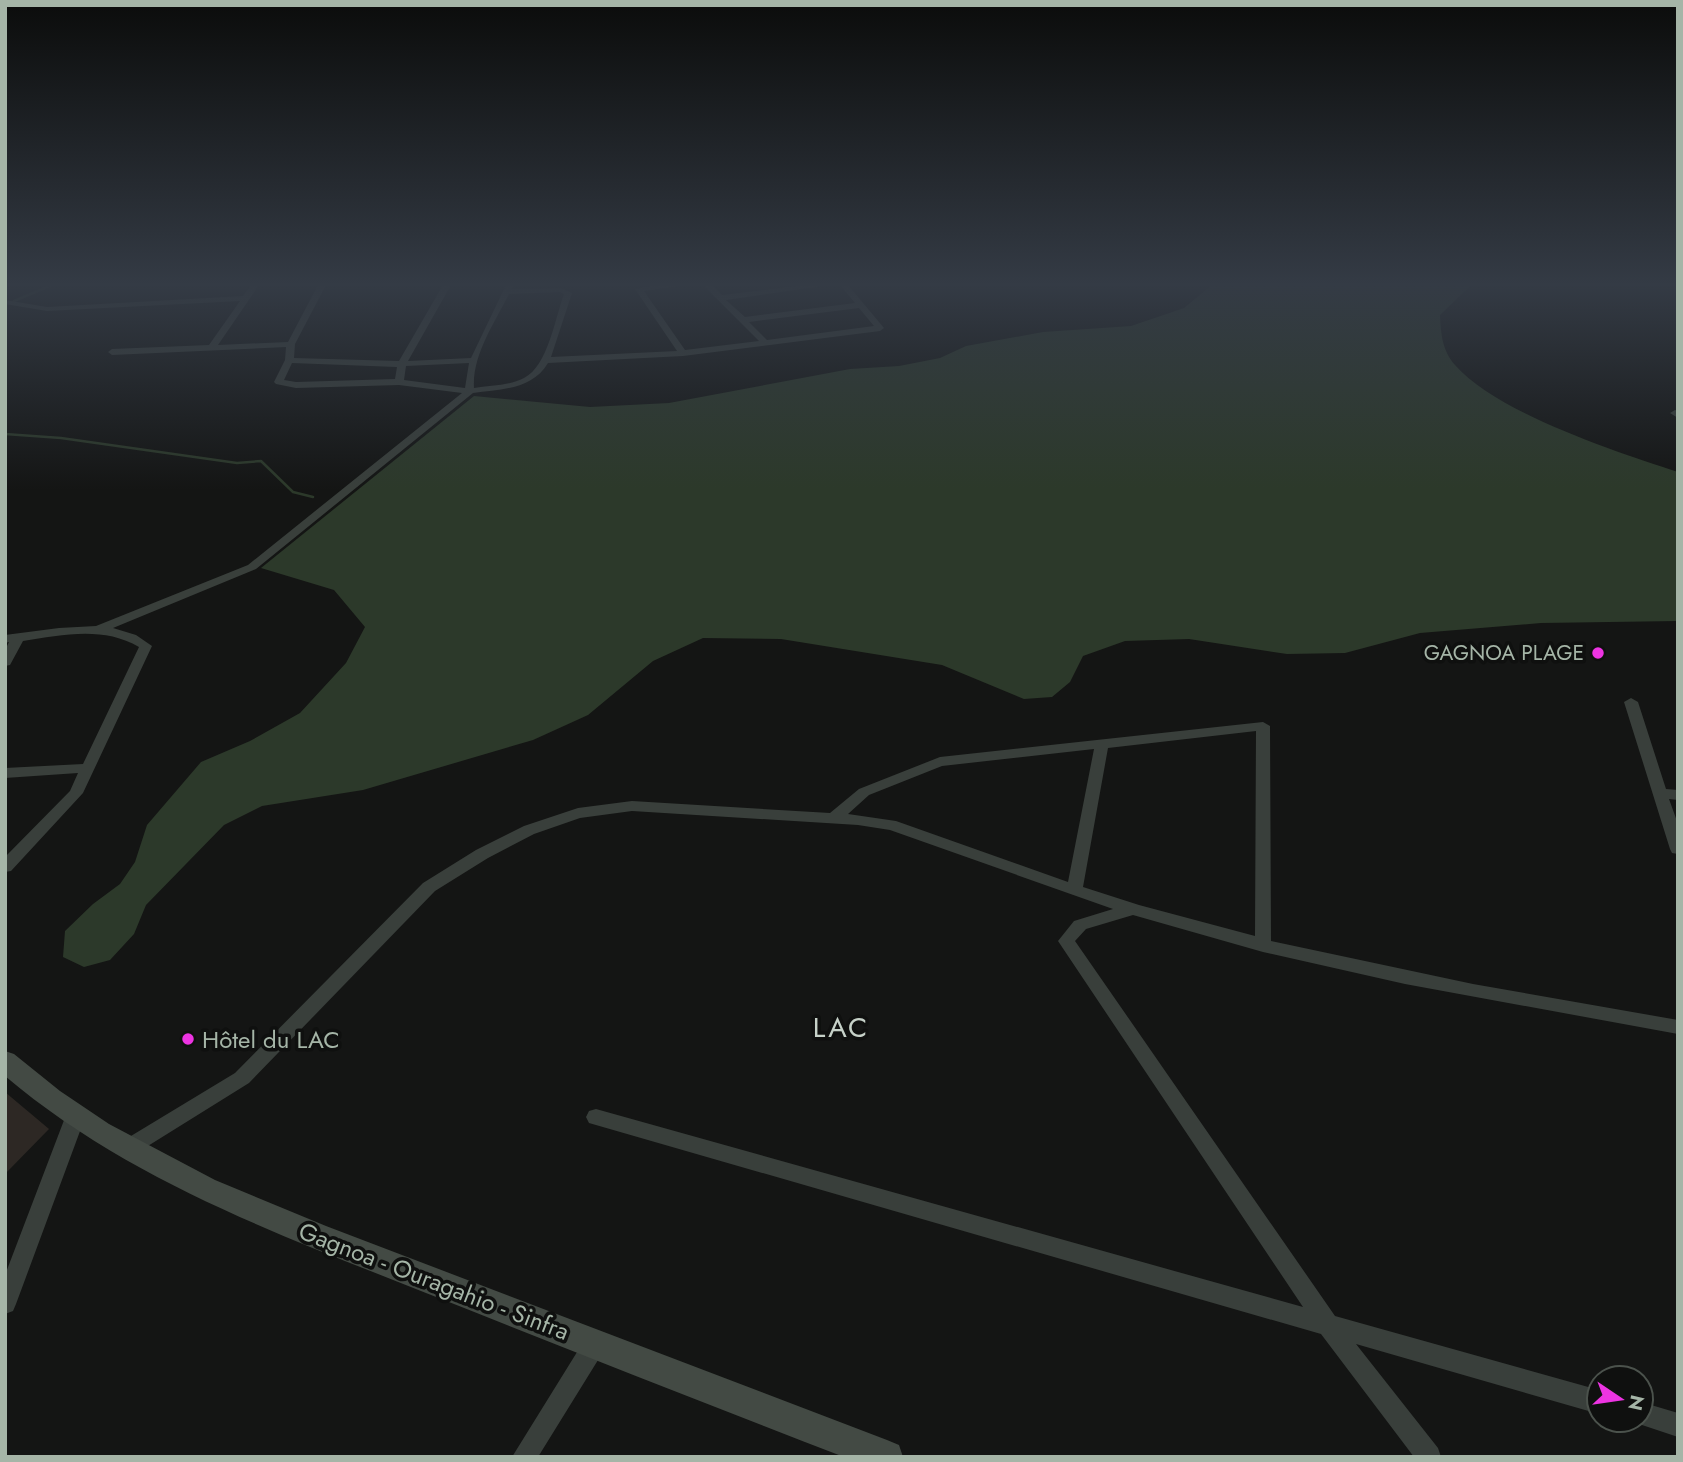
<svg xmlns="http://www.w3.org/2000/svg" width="1683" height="1462" viewBox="0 0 1683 1462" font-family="Jost,sans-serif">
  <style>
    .green { fill: #2d2824 }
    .water { fill: #2c392a }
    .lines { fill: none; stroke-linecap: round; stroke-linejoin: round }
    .stream { stroke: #2c392a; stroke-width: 2.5 }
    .minor { fill: #393f3b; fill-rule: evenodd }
    .secondary { fill: #434a44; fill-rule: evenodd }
    .poi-dot { fill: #ed34e2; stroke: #0f100f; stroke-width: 2.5 }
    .labels { text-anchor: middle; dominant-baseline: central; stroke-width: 7; stroke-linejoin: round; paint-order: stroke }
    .poi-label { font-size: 21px; fill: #a5b5a7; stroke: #0f100f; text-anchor: end }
    .near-poi-label { font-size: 24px; fill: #a5b5a7; stroke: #0f100f; text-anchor: start }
    .near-street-label { font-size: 24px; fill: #a5b5a7; stroke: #0f100f }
    .near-quarter-label { font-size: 28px; letter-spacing: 2px; fill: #c6d1c8; stroke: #0f100f }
  </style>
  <rect width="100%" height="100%" fill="#141514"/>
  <!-- green -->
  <path class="green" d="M 5,1092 L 49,1129 L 5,1174 Z"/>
  <!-- water -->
  <path class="water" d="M 1212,285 L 1471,285 L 1440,315 C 1441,334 1442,350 1455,365 C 1497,413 1617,452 1678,472 L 1678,621 L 1541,623 L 1420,633 L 1345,653 L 1287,654 L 1189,639 L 1125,641 L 1083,656 L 1070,682 L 1052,697 L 1024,699 L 942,665 L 781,639 L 703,638 L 653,661 L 588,715 L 533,740 L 363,790 L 262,806 L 224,825 L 146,905 L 134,934 L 110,960 L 84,967 L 63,957 L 65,931 L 93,904 L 120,884 L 135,862 L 147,825 L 201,762 L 250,741 L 300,713 L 346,663 L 365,627 L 334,590 L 261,568 L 474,396 L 590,407 L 669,403 L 850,369 L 899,366 L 940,358 L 966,346 L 1043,332 L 1131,326 L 1184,308 Z"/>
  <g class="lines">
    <!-- stream -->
    <path class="stream" d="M 14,301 L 52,285
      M 5,434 L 61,438 L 237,463 L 261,461 L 293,492 L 313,497"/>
    <!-- minor -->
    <path class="minor" d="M 251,285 L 259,285 L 218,345 L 288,342 L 318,285 L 326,285 L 295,344 L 294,358 L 399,361 L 443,285 L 451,285 L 408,361 L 471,358 L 506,285 L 514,285 L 511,289 L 561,288 L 572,293 L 551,357 L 677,351 L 635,289 L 655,285 L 685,285 L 644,291 L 685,350 L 759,341 L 703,285 L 712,285 L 722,295 L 805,285 L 829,285 L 726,300 L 745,317 L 855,303 L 840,285 L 848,285 L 884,328 L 880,331 L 683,356 L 548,363 C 532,390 501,389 473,393 L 256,569 L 113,628 L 136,635 L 152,646 L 83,793 L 11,871 L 5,872 L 5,857 L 70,791 L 78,773 L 5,778 L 5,768 L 83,764 L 139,647 C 103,626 62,635 23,641 L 10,665 L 5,666 L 5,650 L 9,642 L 5,643 L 5,635 L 59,628 L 96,626 L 248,565 L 462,393 L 399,385 L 296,388 L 276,384 L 274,382 L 285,360 L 286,347 L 112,355 L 108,352 L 112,349 L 209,345 L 240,301 L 47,311 L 5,304 L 5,300 L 47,307 L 243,296 ZM 560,292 L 564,294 C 555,318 548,366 524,378 C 509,386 490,385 474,388 C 472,355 495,322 509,294 ZM 859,308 L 874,326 L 767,340 L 749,322 ZM 292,363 L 397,367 L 395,379 L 296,382 L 284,380 ZM 469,363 L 465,388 L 404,380 L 406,366 Z
      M 1675,410 L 1678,411 L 1678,418 L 1670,413 Z
      M 1631,698 L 1638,702 L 1666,789 L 1678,790 L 1678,800 L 1669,799 L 1678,824 L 1678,854 L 1672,853 L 1670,849 L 1624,702 Z
      M 1263,722 L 1270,726 L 1271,941 L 1473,984 L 1678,1020 L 1678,1034 L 1405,984 L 1263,952 L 1133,915 L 1086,929 L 1075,941 L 1335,1316 L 1599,1390 L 1599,1414 L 1356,1344 L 1438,1448 L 1441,1457 L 1414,1457 L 1321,1334 L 589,1123 L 586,1117 L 589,1111 L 596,1109 L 1303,1307 L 1058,941 L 1074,921 L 1113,909 L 890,830 L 858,825 L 632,811 L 580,818 L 534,834 L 488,858 L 435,891 L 249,1083 L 135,1154 L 128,1157 L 121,1154 L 118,1148 L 121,1142 L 235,1073 L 423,883 L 476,850 L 524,826 L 578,808 L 632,801 L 830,813 L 859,789 L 940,757 ZM 1256,731 L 1255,936 L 1139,905 L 1083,887 L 1108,748 ZM 1094,749 L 1068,882 L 896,821 L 848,814 L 869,795 L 942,766 Z
      M 76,1107 L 83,1109 L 86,1115 L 16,1304 L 13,1311 L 5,1314 L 5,1275 L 66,1115 L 69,1109 Z
      M 595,1333 L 603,1336 L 606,1344 L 603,1352 L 538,1457 L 512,1457 L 587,1336 Z
      M 1641,1402 L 1678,1413 L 1678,1437 L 1633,1422 L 1632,1420 L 1641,1420 Z"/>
    <!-- secondary -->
    <path class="secondary" d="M 5,1051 L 14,1054 L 60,1091 L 109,1124 L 215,1180 L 326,1226 L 887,1440 L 899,1445 L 903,1457 L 844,1457 C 704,1403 565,1348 426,1293 C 278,1234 128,1180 5,1076 Z"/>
  </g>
  <!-- sky -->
  <linearGradient id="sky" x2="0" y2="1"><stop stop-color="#0b0c0b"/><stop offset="0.58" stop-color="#343b45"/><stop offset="1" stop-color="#343b45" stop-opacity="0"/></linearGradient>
  <rect width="1683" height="490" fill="url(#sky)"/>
  <!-- markers -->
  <g class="poi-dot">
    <circle cx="1598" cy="653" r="7"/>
    <circle cx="188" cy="1039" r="7"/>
  </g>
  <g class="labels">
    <!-- poi labels -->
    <g class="poi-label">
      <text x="1584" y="653">GAGNOA PLAGE</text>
    </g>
    <!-- near-poi labels -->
    <g class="near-poi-label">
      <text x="202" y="1039">Hôtel du LAC</text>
    </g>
    <!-- near-street labels -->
    <g class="near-street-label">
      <text transform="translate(434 1281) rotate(21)">Gagnoa - Ouragahio - Sinfra</text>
    </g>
    <!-- near-quarter labels -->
    <g class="near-quarter-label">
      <text x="841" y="1027">LAC</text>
    </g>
  </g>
  <!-- border -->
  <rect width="1683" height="1462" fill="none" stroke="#a5b5a7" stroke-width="14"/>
  <!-- north arrow -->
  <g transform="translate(1620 1399) rotate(103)"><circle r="33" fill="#0f100f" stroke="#4b524c" stroke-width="2"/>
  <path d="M0-5L12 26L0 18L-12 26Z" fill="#ed34e2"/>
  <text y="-10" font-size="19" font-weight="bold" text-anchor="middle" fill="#a5b5a7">N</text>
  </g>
</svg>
